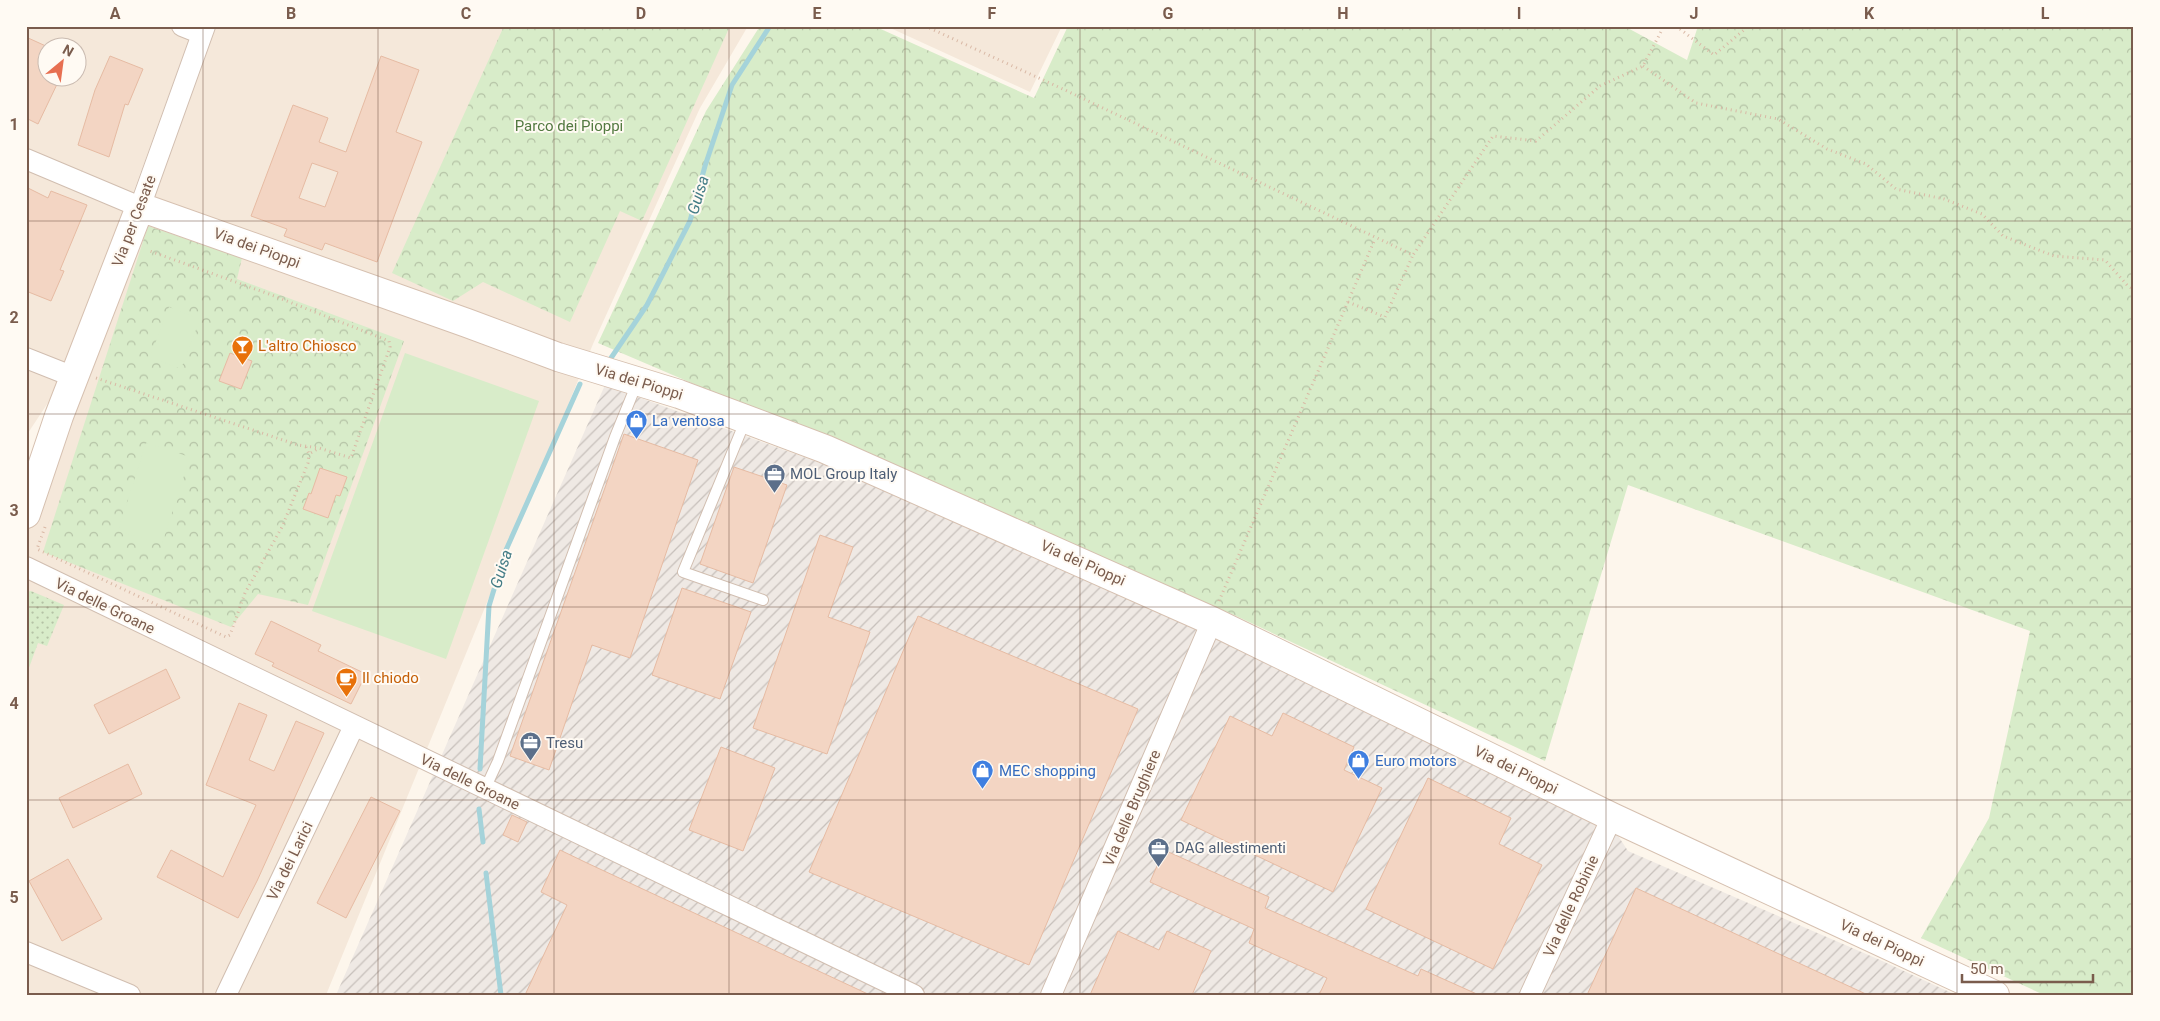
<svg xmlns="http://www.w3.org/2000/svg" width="2160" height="1021" viewBox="0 0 2160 1021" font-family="Roboto,sans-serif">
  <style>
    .residential { fill: #f5e8da; fill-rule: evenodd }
    .industrial { fill: url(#industrial-furrows) }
    .grass { fill: url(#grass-dots) }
    .forest { fill: url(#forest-crowns) }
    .garden { fill: #d8ecc9 }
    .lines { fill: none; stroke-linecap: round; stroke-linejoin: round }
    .stream { stroke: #a5d3da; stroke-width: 5 }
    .building { fill: #f3d5c3; stroke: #e6bba3; fill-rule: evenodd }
    .lane-casing { stroke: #d1beb0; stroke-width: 12 }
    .street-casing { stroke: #d1beb0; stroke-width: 22 }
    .secondary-casing { stroke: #d6c0b0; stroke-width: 30 }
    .path { stroke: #d9b8a5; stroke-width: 3; stroke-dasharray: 1 4; stroke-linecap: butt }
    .lane { stroke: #fff; stroke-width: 10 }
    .street { stroke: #fff; stroke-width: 20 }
    .secondary { stroke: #fff; stroke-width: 28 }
    .grid { fill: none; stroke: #7a5c4d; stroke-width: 1; stroke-opacity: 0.55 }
    .labels { text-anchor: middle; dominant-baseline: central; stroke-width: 4; stroke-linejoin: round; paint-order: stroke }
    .park-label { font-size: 15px; fill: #537a41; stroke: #fffaf3 }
    .street-label { font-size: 15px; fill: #7a5c4d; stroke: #fffaf3 }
    .food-label { font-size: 15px; fill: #c56008; stroke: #fffaf3; text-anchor: start }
    .shop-label { font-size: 15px; fill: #366cbe; stroke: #fffaf3; text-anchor: start }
    .service-label { font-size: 15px; fill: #4e5e75; stroke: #fffaf3; text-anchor: start }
    .water-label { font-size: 16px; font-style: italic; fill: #437c86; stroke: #fffaf3 }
    .neatline { fill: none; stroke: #7a5c4d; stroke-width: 2 }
    .grid-label { font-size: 16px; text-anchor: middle; font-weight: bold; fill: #7a5c4d }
  </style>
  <defs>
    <pattern id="industrial-furrows" width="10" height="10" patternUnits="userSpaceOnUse" patternTransform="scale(1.25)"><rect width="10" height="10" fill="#efe9e4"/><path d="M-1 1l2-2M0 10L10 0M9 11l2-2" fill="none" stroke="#c7c0bb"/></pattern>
    <pattern id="grass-dots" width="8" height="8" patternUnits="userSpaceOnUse" patternTransform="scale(1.25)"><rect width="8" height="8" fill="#d8ecc9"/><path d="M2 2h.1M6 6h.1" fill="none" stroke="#b4c2a5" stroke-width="1.8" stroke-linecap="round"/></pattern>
    <pattern id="forest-crowns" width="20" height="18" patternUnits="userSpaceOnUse" patternTransform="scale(1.25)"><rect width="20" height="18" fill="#d8ecc9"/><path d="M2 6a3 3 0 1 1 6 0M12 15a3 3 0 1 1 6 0" fill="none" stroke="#b4c2a5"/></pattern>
  </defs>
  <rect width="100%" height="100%" fill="#fdf6ec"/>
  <!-- residential -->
  <path class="residential" d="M 26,26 L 194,26 L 67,374 L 26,436 ZM 48,48 L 78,48 L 78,78 L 48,78 Z
    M 209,26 L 748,26 L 700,108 L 593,344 L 326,995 L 26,995 L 26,518 Z
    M 886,26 L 1062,26 L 1030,92 Z"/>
  <!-- industrial -->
  <path class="industrial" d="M 605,385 L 842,471 L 1182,616 L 1611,825 L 1628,851 L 1880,960 L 1956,995 L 336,995 Z"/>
  <!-- grass -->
  <path class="grass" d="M 31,591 L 64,605 L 47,646 L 38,643 L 26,676 L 26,592 Z"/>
  <!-- forest -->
  <path class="forest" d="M 504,26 L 730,26 L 642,221 L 620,211 L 570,322 L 483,282 L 453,301 L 392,273 Z
    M 760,26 L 874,26 L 1034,98 L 1068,26 L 1624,26 L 1687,60 L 1698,26 L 2134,26 L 2134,995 L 2044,995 L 1921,938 L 1989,818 L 2030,631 L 1628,485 L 1545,761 L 1234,615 L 598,343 L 706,111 Z
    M 148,226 L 242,258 L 237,279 L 404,341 L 308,605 L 258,594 L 231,627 L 43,552 Z"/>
  <!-- garden -->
  <path class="garden" d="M 169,307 L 200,319 L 181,369 L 150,357 Z
    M 405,353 L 539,401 L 446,659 L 312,611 Z
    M 146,443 L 190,457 L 162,544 L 118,531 Z"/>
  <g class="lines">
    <!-- stream -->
    <path class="stream" d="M 611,358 L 647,305 L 690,221 L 705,166 L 732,85 L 770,26
      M 480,769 L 489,606 L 506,550 L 580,384
      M 479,809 L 483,842
      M 486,873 L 501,995"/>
  </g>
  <!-- building -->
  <path class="building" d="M 26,37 L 48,47 L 48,78 L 60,78 L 38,124 L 26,118 Z
    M 110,56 L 143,69 L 128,105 L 125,104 L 109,157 L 78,145 L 95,90 Z
    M 381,56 L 419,70 L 396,132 L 422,142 L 377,262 L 325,243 L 322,250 L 284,236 L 287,229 L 251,216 L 293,105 L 328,118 L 319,142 L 346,152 ZM 312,163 L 338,172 L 325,207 L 299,198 Z
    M 26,187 L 48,198 L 51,191 L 87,205 L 60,270 L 64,271 L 51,301 L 26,291 Z
    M 230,353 L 252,361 L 241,389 L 219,381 Z
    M 624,434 L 698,460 L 630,658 L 592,645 L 549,770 L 510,756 Z
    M 734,467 L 787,485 L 753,583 L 700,564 Z
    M 320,468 L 347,477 L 340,496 L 336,495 L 328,518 L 303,509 L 309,493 L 311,494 Z
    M 820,535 L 853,547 L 828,617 L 870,632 L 827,754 L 753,728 Z
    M 682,588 L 751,612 L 720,699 L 652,675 Z
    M 918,616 L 1138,709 L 1029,965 L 809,872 Z
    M 271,621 L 321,645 L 318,651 L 366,674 L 351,704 L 272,666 L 274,663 L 255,654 Z
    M 166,669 L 180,698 L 109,734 L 94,705 Z
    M 239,703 L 267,715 L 249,760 L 274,771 L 296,721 L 324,733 L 257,881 L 238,918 L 157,877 L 171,850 L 223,877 L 256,805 L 206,785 Z
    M 1283,713 L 1354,747 L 1344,770 L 1382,788 L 1333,892 L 1181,820 L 1230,716 L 1272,736 Z
    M 721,747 L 775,768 L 743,851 L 689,830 Z
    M 128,764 L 142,794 L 73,828 L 59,798 Z
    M 1428,778 L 1511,818 L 1499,844 L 1542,865 L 1493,969 L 1366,909 Z
    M 371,797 L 400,811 L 346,918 L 317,903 Z
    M 512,815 L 527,822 L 518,842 L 503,835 Z
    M 560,850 L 587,863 L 870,995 L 525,995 L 567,905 L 541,892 Z
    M 1164,850 L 1269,897 L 1265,908 L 1418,976 L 1421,969 L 1479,995 L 1319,995 L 1327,978 L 1249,943 L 1254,929 L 1150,882 Z
    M 68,859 L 102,919 L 62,941 L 29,881 Z
    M 1636,888 L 1868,995 L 1587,995 Z
    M 1118,931 L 1159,950 L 1167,931 L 1211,951 L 1192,995 L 1090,995 Z"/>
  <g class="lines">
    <defs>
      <path id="lane" d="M 746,419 L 683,572 L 763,600
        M 485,789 L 498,761 L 615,437 L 637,383"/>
      <path id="street" d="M 182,26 L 202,34
        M 26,159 L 140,207 L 205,26
        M 26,358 L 74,377
        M 26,567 L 914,995
        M 26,952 L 130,995
        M 226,995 L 354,726
        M 1051,995 L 1212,621
        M 1530,995 L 1612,817"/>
      <path id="secondary" d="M 26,514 L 59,416 L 140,207 L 467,323 L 558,357 L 679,394 L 825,449 L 1212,621 L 1612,817 L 1995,995"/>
    </defs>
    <!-- lane casing -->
    <use href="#lane" class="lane-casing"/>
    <!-- street casing -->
    <use href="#street" class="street-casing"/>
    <!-- secondary casing -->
    <use href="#secondary" class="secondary-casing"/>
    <!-- path -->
    <path class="path" d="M 925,26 L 1065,90 L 1413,255 L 1493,136 L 1536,141 L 1600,86 L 1643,66 L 1664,26
      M 1676,26 L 1714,55 L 1744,30 L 1745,26
      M 1643,66 L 1696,103 L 1778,119 L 1827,149 L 1866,164 L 1896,189 L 1944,199 L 1982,214 L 2003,236 L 2054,256 L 2105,260 L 2128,286 L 2134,290
      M 1348,302 L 1385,317 L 1413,255
      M 96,378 L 298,445 L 319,448 L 351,458 L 390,347 L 389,341 L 269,294 L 147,250
      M 306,447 L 309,454 L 319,448
      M 45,527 L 37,549 L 226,637 L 230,635 L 245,593 L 282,527 L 308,463 L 309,454
      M 1219,601 L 1375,239"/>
    <!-- lane -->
    <use href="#lane" class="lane"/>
    <!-- street -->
    <use href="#street" class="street"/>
    <!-- secondary -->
    <use href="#secondary" class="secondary"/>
  </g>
  <!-- grid -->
  <path class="grid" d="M 203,26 L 203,995M 378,26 L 378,995M 554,26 L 554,995M 729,26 L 729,995M 905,26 L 905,995M 1080,26 L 1080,995M 1255,26 L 1255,995M 1431,26 L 1431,995M 1606,26 L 1606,995M 1782,26 L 1782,995M 1957,26 L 1957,995M 26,221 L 2134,221M 26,414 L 2134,414M 26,607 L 2134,607M 26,800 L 2134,800"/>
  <!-- icons -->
  <defs>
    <symbol id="bar-pin" viewBox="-11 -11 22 30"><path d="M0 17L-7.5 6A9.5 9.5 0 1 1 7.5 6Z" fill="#e8710a" stroke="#fffaf3"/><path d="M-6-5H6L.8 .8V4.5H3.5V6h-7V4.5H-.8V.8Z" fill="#fff"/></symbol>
    <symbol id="shop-pin" viewBox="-11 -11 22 30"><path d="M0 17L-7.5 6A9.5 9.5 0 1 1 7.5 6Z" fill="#3f7fe0" stroke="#fffaf3"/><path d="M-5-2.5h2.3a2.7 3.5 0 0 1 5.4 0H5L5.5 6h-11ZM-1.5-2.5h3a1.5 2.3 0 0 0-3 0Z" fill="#fff"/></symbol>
    <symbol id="office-pin" viewBox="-11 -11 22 30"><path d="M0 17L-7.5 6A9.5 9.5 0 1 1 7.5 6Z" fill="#5c6f8a" stroke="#fffaf3"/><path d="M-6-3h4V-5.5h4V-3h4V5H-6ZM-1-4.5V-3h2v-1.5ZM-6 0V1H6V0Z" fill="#fff"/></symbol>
    <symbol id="cafe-pin" viewBox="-11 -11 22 30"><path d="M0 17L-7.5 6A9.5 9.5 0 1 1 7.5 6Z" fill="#e8710a" stroke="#fffaf3"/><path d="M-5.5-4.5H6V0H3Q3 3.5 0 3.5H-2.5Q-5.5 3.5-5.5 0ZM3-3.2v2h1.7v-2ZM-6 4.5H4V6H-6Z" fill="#fff"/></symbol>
  </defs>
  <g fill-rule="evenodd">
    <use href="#bar-pin" x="230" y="334" width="25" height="34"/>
    <use href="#shop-pin" x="624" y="408" width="25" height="34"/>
    <use href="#office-pin" x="762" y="462" width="25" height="34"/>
    <use href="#cafe-pin" x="334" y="666" width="25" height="34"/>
    <use href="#office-pin" x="518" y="730" width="25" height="34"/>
    <use href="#shop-pin" x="1346" y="748" width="25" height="34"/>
    <use href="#shop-pin" x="970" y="758" width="25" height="34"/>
    <use href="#office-pin" x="1146" y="836" width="25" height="34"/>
  </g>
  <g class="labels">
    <!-- park labels -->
    <g class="park-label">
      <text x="569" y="126">Parco dei Pioppi</text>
    </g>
    <!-- street labels -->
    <g class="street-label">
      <text transform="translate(134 221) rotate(-69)">Via per Cesate</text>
      <text transform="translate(257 248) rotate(20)">Via dei Pioppi</text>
      <text transform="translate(639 382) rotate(17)">Via dei Pioppi</text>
      <text transform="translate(1083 563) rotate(24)">Via dei Pioppi</text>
      <text transform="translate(105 606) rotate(26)">Via delle Groane</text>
      <text transform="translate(1516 770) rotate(26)">Via dei Pioppi</text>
      <text transform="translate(470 782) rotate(26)">Via delle Groane</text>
      <text transform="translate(1132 808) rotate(-67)">Via delle Brughiere</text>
      <text transform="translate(290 861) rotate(-64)">Via dei Larici</text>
      <text transform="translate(1571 906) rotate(-65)">Via delle Robinie</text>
      <text transform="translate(1882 943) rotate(25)">Via dei Pioppi</text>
    </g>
    <!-- food labels -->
    <g class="food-label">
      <text x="258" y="346">L'altro Chiosco</text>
      <text x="362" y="678">Il chiodo</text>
    </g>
    <!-- shop labels -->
    <g class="shop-label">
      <text x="652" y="421">La ventosa</text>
      <text x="1375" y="761">Euro motors</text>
      <text x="999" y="771">MEC shopping</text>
    </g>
    <!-- service labels -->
    <g class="service-label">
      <text x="790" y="474">MOL Group Italy</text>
      <text x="546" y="743">Tresu</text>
      <text x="1175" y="848">DAG allestimenti</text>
    </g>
    <!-- water labels -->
    <g class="water-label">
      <text transform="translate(698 195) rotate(-73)">Guisa</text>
      <text transform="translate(501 569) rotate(-72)">Guisa</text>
    </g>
  </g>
  <!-- border -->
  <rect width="2160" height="1021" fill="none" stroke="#fffaf3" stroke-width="55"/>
  <!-- north arrow -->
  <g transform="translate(62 62) rotate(29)"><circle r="24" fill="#fffaf3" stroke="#cabbb1"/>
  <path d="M0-4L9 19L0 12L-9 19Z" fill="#e76f51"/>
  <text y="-8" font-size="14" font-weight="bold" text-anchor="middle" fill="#7a5c4d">N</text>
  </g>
  <!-- scale -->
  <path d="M1962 974v8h131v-8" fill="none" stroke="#7a5c4d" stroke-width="2.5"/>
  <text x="1970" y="974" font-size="15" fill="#7a5c4d" stroke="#fffaf3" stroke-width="4" paint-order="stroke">50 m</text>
  <rect x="28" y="28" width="2104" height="966" class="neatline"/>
  <g class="grid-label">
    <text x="115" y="19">A</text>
    <text x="291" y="19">B</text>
    <text x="466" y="19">C</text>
    <text x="641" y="19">D</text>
    <text x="817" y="19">E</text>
    <text x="992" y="19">F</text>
    <text x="1168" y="19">G</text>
    <text x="1343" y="19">H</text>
    <text x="1519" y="19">I</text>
    <text x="1694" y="19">J</text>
    <text x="1869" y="19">K</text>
    <text x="2045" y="19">L</text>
    <text x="14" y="130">1</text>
    <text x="14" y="323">2</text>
    <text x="14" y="516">3</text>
    <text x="14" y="709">4</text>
    <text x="14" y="903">5</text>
  </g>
</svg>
